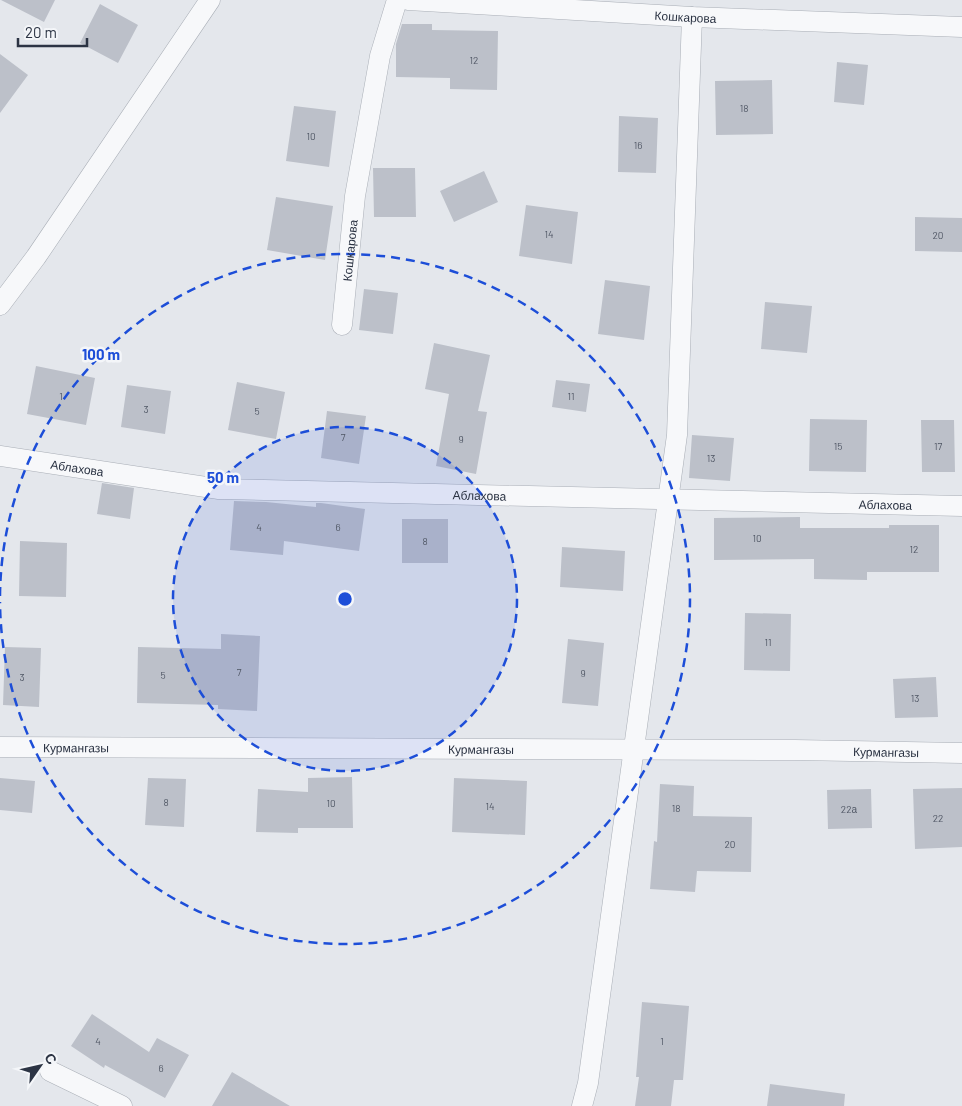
<svg xmlns="http://www.w3.org/2000/svg" width="962" height="1106" viewBox="0 0 962 1106" font-family="Barlow,sans-serif">
  <style>
    .building { fill: #bcc0c9 }
    .lines { fill: none; stroke-linecap: round; stroke-linejoin: round }
    .minor-casing { stroke: #a9aeb6; stroke-width: 21 }
    .minor { stroke: #f7f8fa; stroke-width: 20 }
    .ring { fill: none; stroke: #1d4ed8; stroke-width: 2.5; stroke-dasharray: 9 6 }
    .labels { text-anchor: middle; dominant-baseline: central; stroke-width: 5; stroke-linejoin: round; paint-order: stroke }
    .number-label { font-size: 10px; fill: #505765 }
    .street-label { font-size: 12px; fill: #2c3444; stroke: #f4f6f9 }
    .centre { fill: #1d4ed8; stroke: #f4f6f9; stroke-width: 2.5 }
    .ring-label { font-size: 15px; text-anchor: middle; font-weight: bold; fill: #1d4ed8; stroke: #f4f6f9; stroke-width: 5; stroke-linejoin: round; paint-order: stroke }
  </style>
  <rect width="100%" height="100%" fill="#e4e7ec"/>
  <!-- building -->
  <path class="building" d="M 1,0 L 55,0 L 44,22 Z
    M 100,4 L 138,25 L 118,63 L 80,43 Z
    M 402,24 L 432,24 L 432,30 L 498,31 L 497,90 L 450,89 L 450,78 L 396,77 L 396,44 Z
    M 0,54 L 28,75 L 0,113 Z
    M 837,62 L 868,65 L 864,105 L 834,102 Z
    M 772,80 L 773,134 L 716,135 L 715,81 Z
    M 294,106 L 336,111 L 329,167 L 286,161 Z
    M 619,116 L 658,118 L 656,173 L 618,172 Z
    M 373,168 L 415,168 L 416,217 L 374,217 Z
    M 484,171 L 498,202 L 454,222 L 440,191 Z
    M 276,197 L 333,206 L 325,260 L 267,250 Z
    M 526,205 L 578,212 L 572,264 L 519,256 Z
    M 915,217 L 962,218 L 962,252 L 915,251 Z
    M 605,280 L 650,286 L 644,340 L 598,334 Z
    M 364,289 L 398,293 L 393,334 L 359,330 Z
    M 765,302 L 812,306 L 807,353 L 761,349 Z
    M 434,343 L 490,355 L 478,411 L 487,412 L 476,474 L 436,466 L 449,394 L 425,389 Z
    M 36,366 L 95,378 L 86,425 L 27,414 Z
    M 556,380 L 590,384 L 586,412 L 552,407 Z
    M 237,382 L 285,392 L 276,439 L 228,430 Z
    M 127,385 L 171,391 L 165,434 L 121,427 Z
    M 327,411 L 366,416 L 359,464 L 321,458 Z
    M 810,419 L 867,420 L 866,472 L 809,471 Z
    M 921,420 L 954,420 L 955,472 L 922,472 Z
    M 692,435 L 734,438 L 730,481 L 689,478 Z
    M 102,483 L 134,488 L 130,519 L 97,514 Z
    M 234,501 L 266,502 L 316,507 L 316,503 L 321,503 L 365,509 L 359,551 L 284,541 L 283,555 L 230,550 Z
    M 800,517 L 800,528 L 889,528 L 889,525 L 939,525 L 939,572 L 867,572 L 867,580 L 814,579 L 814,559 L 714,560 L 714,518 Z
    M 402,519 L 448,519 L 448,563 L 402,563 Z
    M 20,541 L 67,543 L 66,597 L 19,596 Z
    M 562,547 L 625,551 L 623,591 L 560,587 Z
    M 745,613 L 791,614 L 790,671 L 744,670 Z
    M 221,634 L 260,636 L 257,711 L 218,709 L 218,705 L 137,703 L 138,647 L 221,649 Z
    M 568,639 L 604,643 L 598,706 L 562,703 Z
    M 5,647 L 41,648 L 39,707 L 3,705 Z
    M 936,677 L 938,717 L 895,718 L 893,679 Z
    M 352,777 L 353,828 L 298,828 L 298,833 L 256,832 L 258,789 L 308,792 L 308,778 Z
    M 0,778 L 35,781 L 32,813 L 0,810 Z
    M 148,778 L 186,779 L 184,827 L 145,825 Z
    M 454,778 L 527,781 L 525,835 L 452,832 Z
    M 660,784 L 694,786 L 693,816 L 752,817 L 751,872 L 697,871 L 695,892 L 650,889 L 654,841 L 657,842 Z
    M 962,788 L 962,847 L 915,849 L 913,789 Z
    M 871,789 L 872,828 L 828,829 L 827,790 Z
    M 642,1002 L 689,1006 L 683,1080 L 674,1080 L 671,1106 L 635,1106 L 639,1077 L 636,1077 Z
    M 92,1014 L 149,1052 L 157,1038 L 189,1055 L 165,1098 L 105,1065 L 104,1068 L 71,1046 Z
    M 232,1072 L 290,1106 L 212,1106 Z
    M 770,1084 L 845,1094 L 844,1106 L 767,1106 Z"/>
  <g class="lines">
    <defs>
      <g id="minor">
        <path id="s1" d="M 408,0 L 692,17 L 962,27"/>
        <path d="M 0,305 L 36,257 L 210,0"/>
        <path id="s2" d="M 342,325 L 355,196 L 380,56 L 397,0"/>
        <path id="s3" d="M 0,456 L 219,489 L 962,506"/>
        <path id="s4" d="M 0,747 L 795,750 L 962,753"/>
        <path d="M 50,1071 L 122,1106"/>
        <path d="M 582,1106 L 588,1083 L 677,435 L 692,17"/>
      </g>
    </defs>
    <!-- minor casing -->
    <use href="#minor" class="minor-casing"/>
    <!-- minor -->
    <use href="#minor" class="minor"/>
  </g>
  <!-- distance rings -->
  <circle cx="345" cy="599" r="172" fill="#1d4ed8" fill-opacity=".12"/>
  <g class="ring">
    <circle cx="345" cy="599" r="172"/>
    <path d="M0 596A345 345 0 1 1 0 602"/>
  </g>
  <g class="labels">
    <!-- number labels -->
    <g class="number-label">
      <text x="474" y="60">12</text>
      <text x="744" y="108">18</text>
      <text x="311" y="136">10</text>
      <text x="638" y="145">16</text>
      <text x="549" y="234">14</text>
      <text x="938" y="235">20</text>
      <text x="61" y="396">1</text>
      <text x="571" y="396">11</text>
      <text x="146" y="409">3</text>
      <text x="257" y="411">5</text>
      <text x="343" y="437">7</text>
      <text x="461" y="439">9</text>
      <text x="838" y="446">15</text>
      <text x="938" y="446">17</text>
      <text x="711" y="458">13</text>
      <text x="259" y="527">4</text>
      <text x="338" y="527">6</text>
      <text x="757" y="538">10</text>
      <text x="425" y="541">8</text>
      <text x="914" y="549">12</text>
      <text x="768" y="642">11</text>
      <text x="239" y="672">7</text>
      <text x="583" y="673">9</text>
      <text x="163" y="675">5</text>
      <text x="22" y="677">3</text>
      <text x="915" y="698">13</text>
      <text x="166" y="802">8</text>
      <text x="331" y="803">10</text>
      <text x="490" y="806">14</text>
      <text x="676" y="808">18</text>
      <text x="849" y="809">22а</text>
      <text x="938" y="818">22</text>
      <text x="730" y="844">20</text>
      <text x="98" y="1041">4</text>
      <text x="662" y="1041">1</text>
      <text x="161" y="1068">6</text>
    </g>
    <!-- street labels -->
    <g class="street-label">
      <text stroke="none"><textPath href="#s1" startOffset="278">Кошкарова</textPath></text>
      <text stroke="none"><textPath href="#s2" startOffset="75">Кошкарова</textPath></text>
      <text stroke="none"><textPath href="#s3" startOffset="78">Аблахова</textPath></text>
      <text stroke="none"><textPath href="#s3" startOffset="482">Аблахова</textPath></text>
      <text stroke="none"><textPath href="#s3" startOffset="888">Аблахова</textPath></text>
      <text stroke="none"><textPath href="#s4" startOffset="76">Курмангазы</textPath></text>
      <text stroke="none"><textPath href="#s4" startOffset="481">Курмангазы</textPath></text>
      <text stroke="none"><textPath href="#s4" startOffset="886">Курмангазы</textPath></text>
    </g>
  </g>
  <circle cx="345" cy="599" r="8" class="centre"/>
  <g class="ring-label">
    <text x="101" y="360">100 m</text>
    <text x="223" y="483">50 m</text>
  </g>
  <!-- north arrow -->
  <g transform="translate(40 1066) rotate(56)" stroke="#f4f6f9" stroke-width="4" paint-order="stroke">
  <path d="M0-4L9 19L0 12L-9 19Z" fill="#2c3444"/>
  <text y="-8" font-size="14" font-weight="bold" text-anchor="middle" fill="#2c3444">С</text>
  </g>
  <!-- scale -->
  <path d="M18 38v8h69v-8" fill="none" stroke="#2c3444" stroke-width="2.5"/>
  <text x="25" y="38" font-size="15" fill="#2c3444" stroke="#f4f6f9" stroke-width="4" paint-order="stroke">20 m</text>
</svg>
